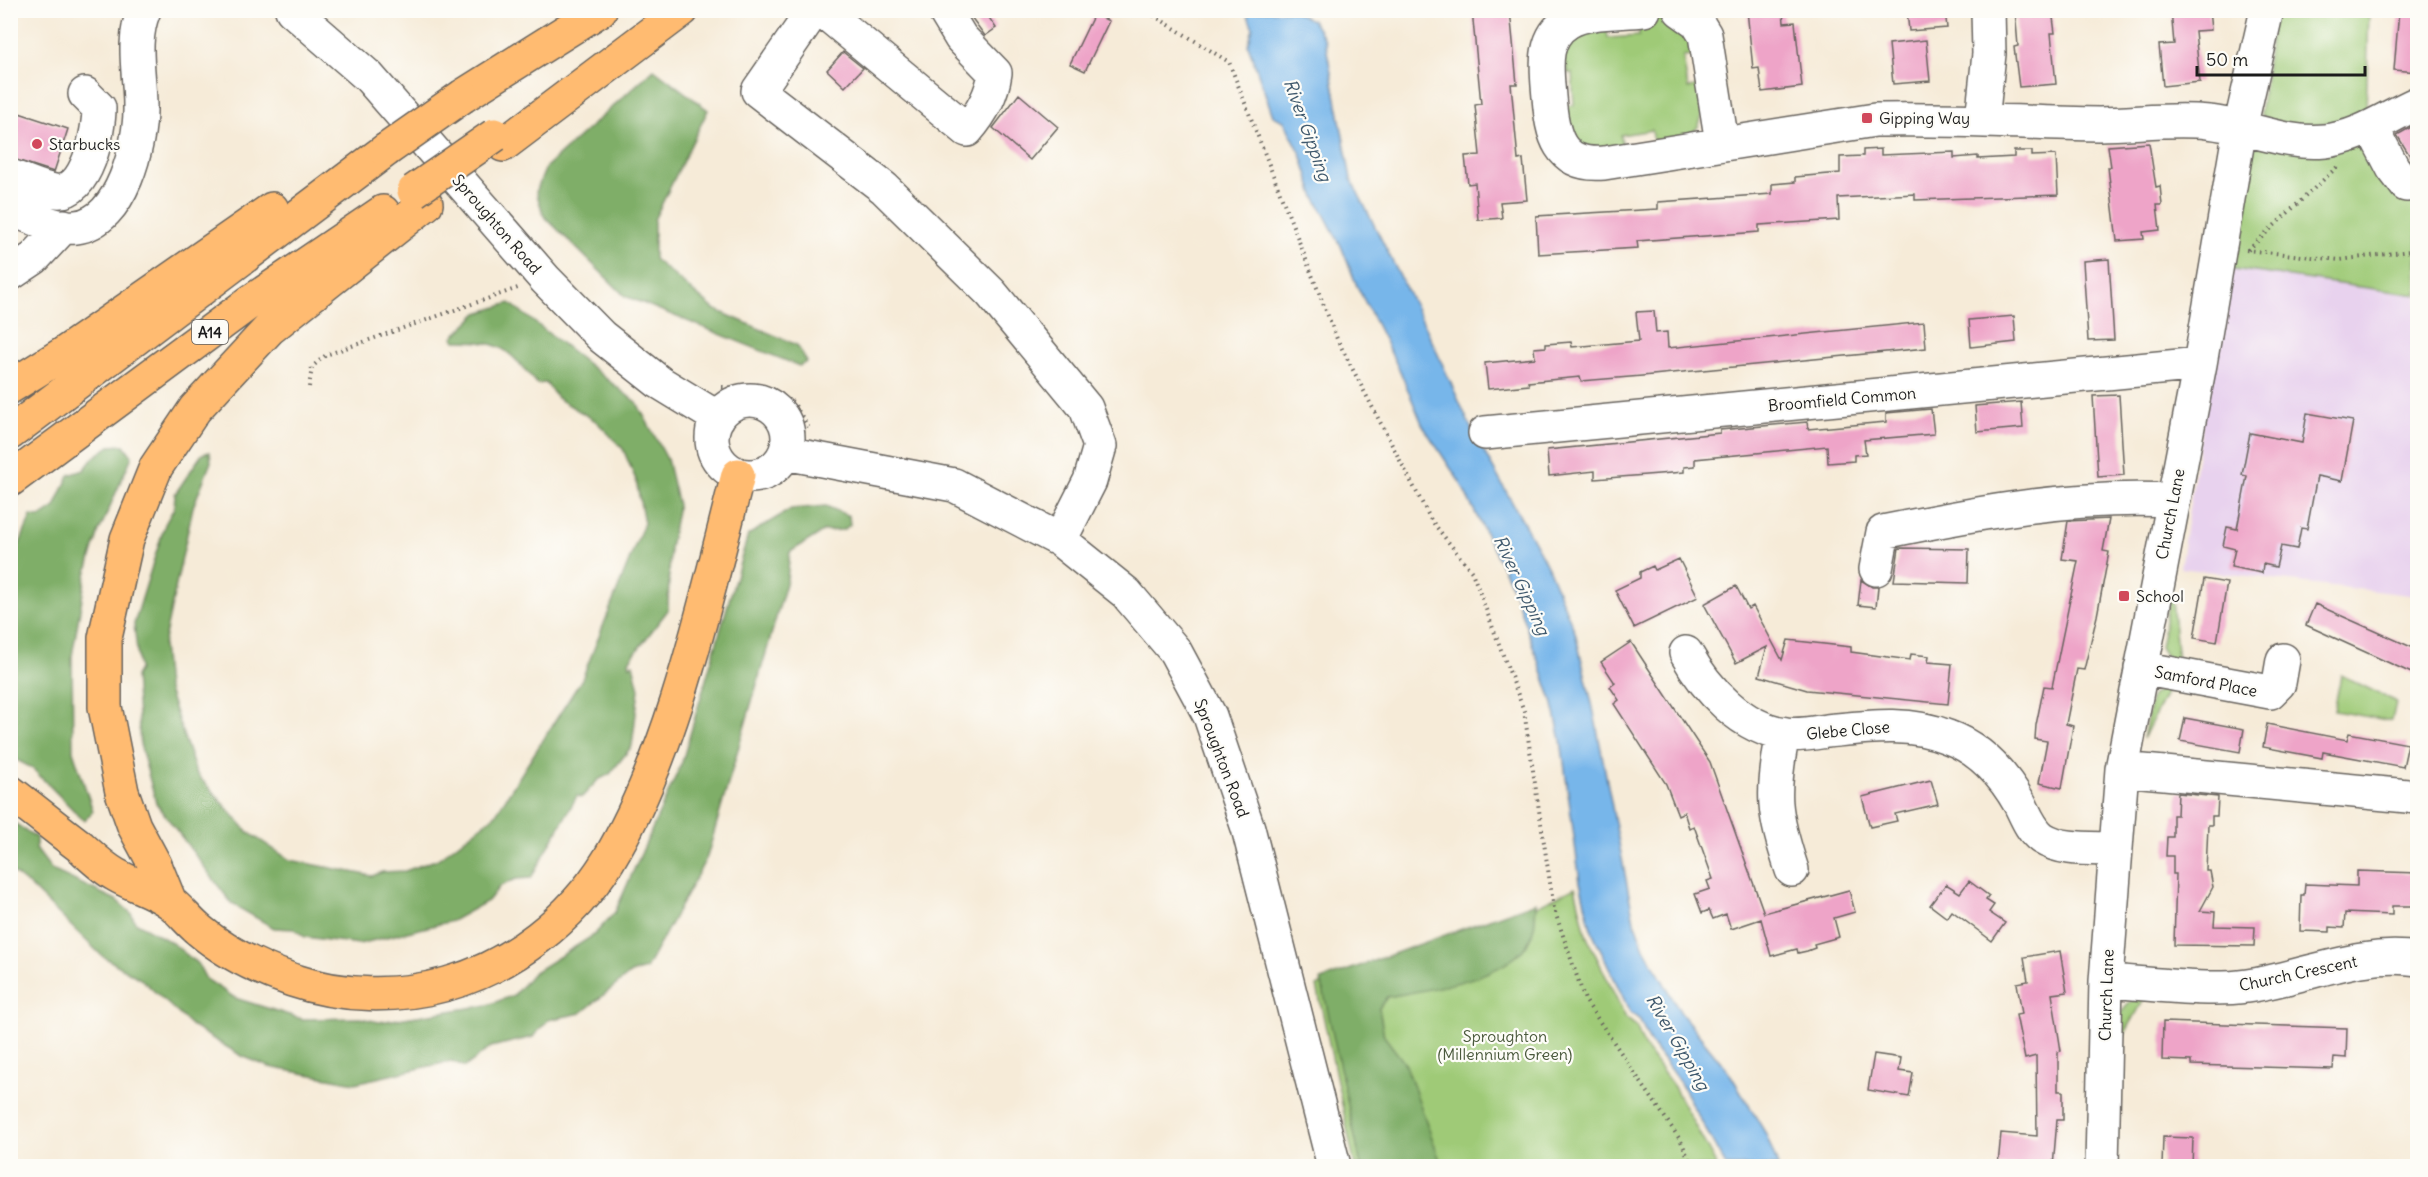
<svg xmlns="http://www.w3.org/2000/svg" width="2428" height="1177" viewBox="0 0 2428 1177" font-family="Delius,sans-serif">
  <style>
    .built { fill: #e8d2ee }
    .green { fill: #9fca77; stroke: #5e734a; stroke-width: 1.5 }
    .forest { fill: #7fae68; stroke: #4e6542; stroke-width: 1.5 }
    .water { fill: #77b6ea; stroke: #4a6983; stroke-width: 1.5 }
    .building { fill: #eea4c8 }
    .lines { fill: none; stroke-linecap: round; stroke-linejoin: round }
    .minor-casing { stroke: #68645e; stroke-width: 36 }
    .highway-casing { stroke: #68645e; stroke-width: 36 }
    .path { stroke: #68645e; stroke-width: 4; stroke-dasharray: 1.5 4.5; stroke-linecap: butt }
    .minor { stroke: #fff; stroke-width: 33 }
    .highway { stroke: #ffbb71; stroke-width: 33 }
    .highway-bridge-casing { stroke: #68645e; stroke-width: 36; stroke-linecap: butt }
    .highway-bridge { stroke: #ffbb71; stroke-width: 33 }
    .poi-dot { fill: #d1495b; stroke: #fdfcf7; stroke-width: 2 }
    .labels { text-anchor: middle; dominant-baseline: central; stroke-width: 4.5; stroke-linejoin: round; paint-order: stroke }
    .shield { fill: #fdfcf7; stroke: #605f5e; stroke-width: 1.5 }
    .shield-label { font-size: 15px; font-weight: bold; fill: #1c1c1c }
    .poi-label { font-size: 16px; fill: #1c1c1c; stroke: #fdfcf7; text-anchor: start }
    .street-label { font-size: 16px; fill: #1c1c1c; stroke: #fdfcf7 }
    .park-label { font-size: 16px; fill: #4a593c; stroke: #fdfcf7 }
    .water-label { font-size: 18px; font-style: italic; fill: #405a6e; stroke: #fdfcf7 }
  </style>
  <rect width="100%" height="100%" fill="#fdfcf7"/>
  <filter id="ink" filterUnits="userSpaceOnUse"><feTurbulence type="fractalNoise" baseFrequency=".0167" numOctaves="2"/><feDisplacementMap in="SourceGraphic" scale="12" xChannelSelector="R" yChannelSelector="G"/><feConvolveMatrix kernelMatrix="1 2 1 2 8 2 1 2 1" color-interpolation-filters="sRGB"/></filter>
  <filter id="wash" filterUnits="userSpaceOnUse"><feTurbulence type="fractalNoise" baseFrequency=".008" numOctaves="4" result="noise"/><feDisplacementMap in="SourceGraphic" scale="24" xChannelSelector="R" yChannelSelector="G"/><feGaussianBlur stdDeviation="1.35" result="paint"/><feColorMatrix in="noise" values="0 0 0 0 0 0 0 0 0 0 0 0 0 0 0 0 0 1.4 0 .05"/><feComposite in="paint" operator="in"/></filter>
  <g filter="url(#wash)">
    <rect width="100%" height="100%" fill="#f6ebd8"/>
    <!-- built -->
    <path class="built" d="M 2227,268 L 2417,295 L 2417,596 L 2180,568 Z"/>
    <!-- green -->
    <path class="green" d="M 2274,11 L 2369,11 L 2366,113 C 2337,123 2288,133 2260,115 Z
      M 1671,17 L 1680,19 L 1700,55 L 1683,57 L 1688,88 L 1704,86 C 1703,136 1699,132 1654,147 L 1652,130 L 1621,135 L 1623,151 L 1582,152 L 1557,106 L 1574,105 L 1572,73 L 1556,74 L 1562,39 L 1606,22 L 1608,38 L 1639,36 L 1638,19 Z
      M 2362,141 L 2389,178 L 2417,209 L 2417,295 L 2227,268 L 2250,146 Z
      M 2171,589 L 2178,662 L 2168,660 L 2160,647 Z
      M 2341,675 L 2396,702 L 2392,721 L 2334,711 Z
      M 2171,683 L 2143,739 L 2152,695 Z
      M 1575,887 L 1586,935 L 1626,1018 L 1636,1026 L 1645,1048 L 1674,1087 L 1717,1166 L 1355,1166 L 1317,986 L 1529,910 Z
      M 2147,994 L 2114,1053 C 2117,1026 2116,1001 2147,994 Z"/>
    <!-- forest -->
    <path class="forest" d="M 654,69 L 708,110 L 654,220 L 654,259 L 714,309 L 797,345 L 807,362 L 799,366 L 625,296 L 544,216 L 536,192 L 546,167 Z
      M 510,303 L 637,403 L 667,459 L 678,505 L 670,548 L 668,610 L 629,661 L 630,666 L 633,664 L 639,689 L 632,746 L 610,774 L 598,780 L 582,797 L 577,796 L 531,878 L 516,879 L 500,886 L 488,901 L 452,921 L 359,944 L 305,937 L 294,929 L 274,928 L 232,904 L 156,803 L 140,744 L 135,676 L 139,669 L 134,624 L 165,524 L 174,508 L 175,494 L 202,454 L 210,452 L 211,462 L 193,507 L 163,645 L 167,687 L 196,773 L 248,832 L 290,860 L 372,876 L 382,872 L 405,871 L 438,859 L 495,815 L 582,679 L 644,523 L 636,480 L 623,449 L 596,421 L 557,398 L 546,383 L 537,384 C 508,350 503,340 455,341 L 453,337 L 478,313 Z
      M 124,445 L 132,456 L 98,534 L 86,575 L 72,656 L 73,751 L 93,811 L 84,821 L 32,768 L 11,757 L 11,556 L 18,548 L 31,516 L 40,517 L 55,507 L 69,475 L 84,470 L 94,457 L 110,446 Z
      M 826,506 L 849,516 L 850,525 L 843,530 L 824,531 L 790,552 L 787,580 L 707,857 L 646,969 L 631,973 L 581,1013 L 548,1020 L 533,1037 L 491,1047 L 465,1067 L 452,1061 L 355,1083 L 269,1067 L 242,1056 L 193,1027 L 142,980 L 102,956 L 30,886 L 11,871 L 11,821 L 36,837 L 36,849 L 52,870 L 116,900 L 131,913 L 135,922 L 171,942 L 198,964 L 206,979 L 235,998 L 302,1019 L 361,1018 L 379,1022 L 488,1005 L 514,995 L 533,973 L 594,935 L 615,912 L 682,762 L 748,535 L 791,509 Z
      M 1536,902 C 1535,915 1536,927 1530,939 C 1513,978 1425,990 1387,997 L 1379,1008 L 1384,1036 L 1406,1065 L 1442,1166 L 1361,1166 L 1321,980 Z"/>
    <!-- water -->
    <path class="water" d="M 1246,11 L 1293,11 L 1312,20 L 1325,40 L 1351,179 L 1427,330 L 1472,430 L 1548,567 L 1575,632 L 1593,708 L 1634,921 L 1644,948 L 1681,1013 L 1729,1072 L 1766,1134 L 1778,1166 L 1726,1166 L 1679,1081 L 1650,1042 L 1640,1020 L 1630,1012 L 1591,929 L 1580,882 L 1561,740 L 1552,700 L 1512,587 L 1461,484 L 1423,426 L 1400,371 L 1357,286 L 1341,246 L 1314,195 L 1301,154 L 1284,121 L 1273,116 L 1248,45 L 1253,28 Z"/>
    <g id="blocks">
      <!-- building -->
      <path class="building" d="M 966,10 L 984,10 L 996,28 L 985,36 Z
        M 1472,10 L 1510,10 L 1517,84 L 1511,84 L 1518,160 L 1523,159 L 1527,200 L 1500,202 L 1502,218 L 1478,220 L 1475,183 L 1468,184 L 1465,156 L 1480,155 L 1475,105 L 1481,104 Z
        M 1747,10 L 1783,10 L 1784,23 L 1795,22 L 1802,87 L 1762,92 L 1759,68 L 1753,69 Z
        M 1907,10 L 1945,10 L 1947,28 L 1909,31 Z
        M 2015,10 L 2052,10 L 2055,33 L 2051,33 L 2056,84 L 2019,87 L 2014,47 L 2018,46 Z
        M 2171,10 L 2209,10 L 2211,30 L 2195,31 L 2200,82 L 2163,86 L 2159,45 L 2174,44 Z
        M 2399,10 L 2418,10 L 2418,72 L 2394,70 Z
        M 1094,14 L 1109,21 L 1085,71 L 1070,64 Z
        M 1926,40 L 1930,81 L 1893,84 L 1889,44 Z
        M 843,52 L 863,68 L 845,87 L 827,70 Z
        M 1019,94 L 1058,127 L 1030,160 L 993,128 Z
        M 10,110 L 68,129 L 54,172 L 10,158 Z
        M 2413,126 L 2418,135 L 2418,169 L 2397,135 Z
        M 2149,143 L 2156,187 L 2160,186 L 2162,205 L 2157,205 L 2160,230 L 2143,232 L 2144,239 L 2117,241 L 2108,167 L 2111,167 L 2108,146 Z
        M 1881,149 L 1881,155 L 1954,152 L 1954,158 L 1978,156 L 1978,159 L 2014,157 L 2014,151 L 2032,151 L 2032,156 L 2056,155 L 2058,195 L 1915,200 L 1915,194 L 1838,198 L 1839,220 L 1759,225 L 1759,232 L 1637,241 L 1638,248 L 1538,254 L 1536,216 L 1658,209 L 1658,202 L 1772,194 L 1772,184 L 1795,182 L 1795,177 L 1840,173 L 1840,157 L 1863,156 L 1863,150 Z
        M 2109,259 L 2114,340 L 2088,341 L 2083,261 Z
        M 1654,311 L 1656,333 L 1667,332 L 1668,348 L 1924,322 L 1926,348 L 1642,376 L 1581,381 L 1580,377 L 1528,382 L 1529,385 L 1488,389 L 1485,363 L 1535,358 L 1534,348 L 1546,347 L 1546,344 L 1571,342 L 1572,347 L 1639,341 L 1636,312 Z
        M 2014,316 L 2016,342 L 1971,347 L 1969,320 Z
        M 2119,395 L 2124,475 L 2098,477 L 2093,396 Z
        M 2021,402 L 2023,428 L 1977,432 L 1975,406 Z
        M 1931,409 L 1934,434 L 1864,440 L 1866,454 L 1854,455 L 1854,461 L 1828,463 L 1827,446 L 1695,459 L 1695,466 L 1684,467 L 1684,472 L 1595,479 L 1595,471 L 1549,476 L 1547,450 L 1720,433 L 1720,430 L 1807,422 L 1808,429 L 1886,422 L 1886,413 Z
        M 2307,413 L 2353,421 L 2342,481 L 2317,476 L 2307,529 L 2301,528 L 2297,549 L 2281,546 L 2276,567 L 2263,564 L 2262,573 L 2231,567 L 2235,549 L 2223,546 L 2227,527 L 2237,529 L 2247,476 L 2242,475 L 2250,433 L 2302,443 Z
        M 2109,519 L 2103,551 L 2109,552 L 2097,616 L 2084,670 L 2077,669 L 2066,724 L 2073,726 L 2062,788 L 2039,783 L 2047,741 L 2035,739 L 2036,725 L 2044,686 L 2052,687 L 2078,561 L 2062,559 L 2068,521 Z
        M 1899,548 L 1969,549 L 1968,583 L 1894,581 Z
        M 1679,559 L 1698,597 L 1634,628 L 1615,590 L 1640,578 L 1640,572 L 1653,566 L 1655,570 Z
        M 2204,579 L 2227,583 L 2217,642 L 2194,638 Z
        M 1861,580 L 1872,587 L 1878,587 L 1876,607 L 1858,605 Z
        M 1736,586 L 1748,609 L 1753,606 L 1782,660 L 1788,640 L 1851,647 L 1851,652 L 1910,660 L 1911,654 L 1929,656 L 1928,662 L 1952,664 L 1948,704 L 1807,690 L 1759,676 L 1767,647 L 1736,663 L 1704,604 Z
        M 2315,604 L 2418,650 L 2418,676 L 2306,625 Z
        M 1631,642 L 1710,762 L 1764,913 L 1849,890 L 1855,912 L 1834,918 L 1839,937 L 1814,944 L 1815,948 L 1807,951 L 1798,953 L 1797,949 L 1771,956 L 1761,919 L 1731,929 L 1726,914 L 1713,919 L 1709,910 L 1702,913 L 1695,894 L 1710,889 L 1707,881 L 1713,879 L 1694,826 L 1689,828 L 1684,812 L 1678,815 L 1666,784 L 1614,704 L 1619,700 L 1610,687 L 1615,683 L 1601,662 Z
        M 2185,718 L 2244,729 L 2240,752 L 2180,741 Z
        M 2267,724 L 2347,740 L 2349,733 L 2408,744 L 2403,767 L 2323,752 L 2322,758 L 2263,747 Z
        M 1931,780 L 1938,804 L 1895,814 L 1897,821 L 1870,827 L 1862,797 Z
        M 2178,793 L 2218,797 L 2217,816 L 2212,816 L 2212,825 L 2208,825 L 2206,871 L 2210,871 L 2213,887 L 2200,911 L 2215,912 L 2214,926 L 2255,927 L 2254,946 L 2174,945 L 2176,874 L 2173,874 L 2173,856 L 2166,856 L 2167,837 L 2173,837 L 2173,815 L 2177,815 Z
        M 2357,871 L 2418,873 L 2418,906 L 2392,906 L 2392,915 L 2345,913 L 2344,928 L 2330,927 L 2330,932 L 2300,931 L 2301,895 L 2304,895 L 2305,884 L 2357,886 Z
        M 1969,881 L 1989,896 L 1986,900 L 1994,905 L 1989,912 L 2005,923 L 1992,941 L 1952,911 L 1947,918 L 1930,905 L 1946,884 L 1960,893 Z
        M 2060,951 L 2067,992 L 2052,994 L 2061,1051 L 2058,1052 L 2058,1091 L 2063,1091 L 2063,1120 L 2057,1120 L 2053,1167 L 1998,1165 L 2001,1133 L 2037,1136 L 2036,1056 L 2025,1059 L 2016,1015 L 2022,1014 L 2017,983 L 2028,981 L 2024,957 Z
        M 2163,1022 L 2347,1028 L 2346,1058 L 2334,1057 L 2333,1069 L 2191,1065 L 2191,1061 L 2162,1060 Z
        M 1874,1054 L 1901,1058 L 1899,1071 L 1913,1073 L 1909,1097 L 1868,1090 Z
        M 2163,1137 L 2193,1138 L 2192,1167 L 2162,1167 Z"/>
    </g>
  </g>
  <g filter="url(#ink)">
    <use href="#blocks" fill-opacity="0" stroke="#68645e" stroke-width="1.5"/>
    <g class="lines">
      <defs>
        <path id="minor" d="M 292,10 L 369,77 L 545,279 L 602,337 L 659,382 L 718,418
          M 814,10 L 758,91 L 884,188 L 991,293 L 1086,408 L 1100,446 L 1090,481 L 1060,540
          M 822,10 L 967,130 C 982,113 992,95 995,73 L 961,38 L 944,10
          M 1644,10 C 1622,13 1588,10 1568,22 C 1541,38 1547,71 1549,97 C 1552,134 1558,167 1604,163 L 1875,120 C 1949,118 2024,123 2099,124 C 2135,124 2172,118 2208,122 C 2248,126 2285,145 2325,141 C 2361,137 2386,117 2418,103
          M 1680,10 L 1697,22 L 1705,35 L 1722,143
          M 1982,121 L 1989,54 L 1988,10
          M 2372,128 L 2393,168 L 2406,185
          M 10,176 C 25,181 41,189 55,191 C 87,196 99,131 99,108 L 85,94
          M 10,209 C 30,216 55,229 76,227 C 122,222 141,143 140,106 C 140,74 131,41 144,10
          M 10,274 L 34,258 L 64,226
          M712 438a38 38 0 1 1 76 0a38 38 0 1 1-76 0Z
          M 1485,433 L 2200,364
          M 785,453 L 954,485 L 1060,540 L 1126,593 L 1175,651 L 1210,716 L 1248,828 L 1334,1166
          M 1876,569 L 1883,532 C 1981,512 2073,495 2173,500
          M 1686,653 C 1706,689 1742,729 1786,734 C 1799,736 1813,733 1827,731 C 1868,727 1909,721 1948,737 C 1981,749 2003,774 2020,804 C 2026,816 2031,830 2042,838 C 2062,851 2092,848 2114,849
          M 2141,668 L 2270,692 L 2279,683 L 2283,660
          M 1783,734 C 1771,794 1773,812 1792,870
          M 2122,769 L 2418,797
          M 2106,981 C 2148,983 2206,992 2247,986 C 2305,978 2358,950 2418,959
          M 2102,1166 L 2106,981 L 2122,769 L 2200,364 L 2240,128 L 2267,10"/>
        <path id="highway" d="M 463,96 L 600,10
          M 503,145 L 682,10
          M 10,387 L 63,354 L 272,209
          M 10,433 L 386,150
          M 10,480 L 249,303 L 383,212
          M 10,792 C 34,810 57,829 81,847 C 92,857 103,868 116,875 C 133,885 155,891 171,903 C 181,911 189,922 199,930 C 225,952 260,969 292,980 C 342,997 397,998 447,984 C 512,966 572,919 608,861 C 674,752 706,598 738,475
          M 170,902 L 155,865 L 134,826 L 122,792 L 105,707 L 105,638 L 127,539 L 156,467 L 195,409 L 269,329 L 426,204"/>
      </defs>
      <!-- minor casing -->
      <use href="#minor" class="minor-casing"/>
      <!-- highway casing -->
      <use href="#highway" class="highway-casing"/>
      <!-- path -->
      <path class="path" d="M 1151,10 L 1153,15 L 1229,62 L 1337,339 L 1431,520 L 1472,572 L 1524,711 L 1554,909 L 1585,1000 L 1681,1141 L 1692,1166
        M 2246,250 L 2340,260 L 2418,250
        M 2248,250 L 2337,167
        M 309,387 L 312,367 L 326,355 L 518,288
        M 722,387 L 760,388 L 793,402 L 810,430"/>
      <!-- minor -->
      <use href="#minor" class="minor"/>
      <!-- highway -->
      <use href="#highway" class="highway"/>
      <defs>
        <path id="highway-bridge" d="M 386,150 L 463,96
          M 414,191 L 495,135"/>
      </defs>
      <!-- highway-bridge casing -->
      <use href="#highway-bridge" class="highway-bridge-casing"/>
      <!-- highway-bridge -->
      <use href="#highway-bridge" class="highway-bridge"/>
    </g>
  </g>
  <!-- markers -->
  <g class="poi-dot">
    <rect x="1861" y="112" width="12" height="12" rx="3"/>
    <circle cx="37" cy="144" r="6"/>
    <rect x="2118" y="590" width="12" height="12" rx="3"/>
  </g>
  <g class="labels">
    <!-- shield labels -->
    <rect class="shield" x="192" y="320" width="36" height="24" rx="4.5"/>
    <g class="shield-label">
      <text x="210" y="332">A14</text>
    </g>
    <!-- poi labels -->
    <g class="poi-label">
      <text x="1879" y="118">Gipping Way</text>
      <text x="49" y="144">Starbucks</text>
      <text x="2136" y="596">School</text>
    </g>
    <!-- street labels -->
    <g class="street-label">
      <text transform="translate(497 224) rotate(49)">Sproughton Road</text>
      <text transform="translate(1842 399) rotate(-5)">Broomfield Common</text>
      <text transform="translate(2170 514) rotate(-79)">Church Lane</text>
      <text transform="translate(2206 681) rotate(11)">Samford Place</text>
      <text transform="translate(1848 730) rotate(-5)">Glebe Close</text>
      <text transform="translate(1222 758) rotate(69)">Sproughton Road</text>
      <text transform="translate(2298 973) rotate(-12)">Church Crescent</text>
      <text transform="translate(2106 995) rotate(-88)">Church Lane</text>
    </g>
    <!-- park labels -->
    <g class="park-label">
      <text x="1505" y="1036">Sproughton<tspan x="1505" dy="18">(Millennium Green)</tspan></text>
    </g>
    <!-- water labels -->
    <g class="water-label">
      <text transform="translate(1308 130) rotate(70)">River Gipping</text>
      <text transform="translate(1522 585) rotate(65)">River Gipping</text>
      <text transform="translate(1678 1042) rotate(60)">River Gipping</text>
    </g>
  </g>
  <!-- margin -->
  <rect width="2428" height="1177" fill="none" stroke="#fdfcf7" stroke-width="36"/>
  <!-- scale -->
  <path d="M2197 66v9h168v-9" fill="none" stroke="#1c1c1c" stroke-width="3"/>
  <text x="2206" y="66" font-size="18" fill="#1c1c1c" stroke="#fdfcf7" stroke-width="4.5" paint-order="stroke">50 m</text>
</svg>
